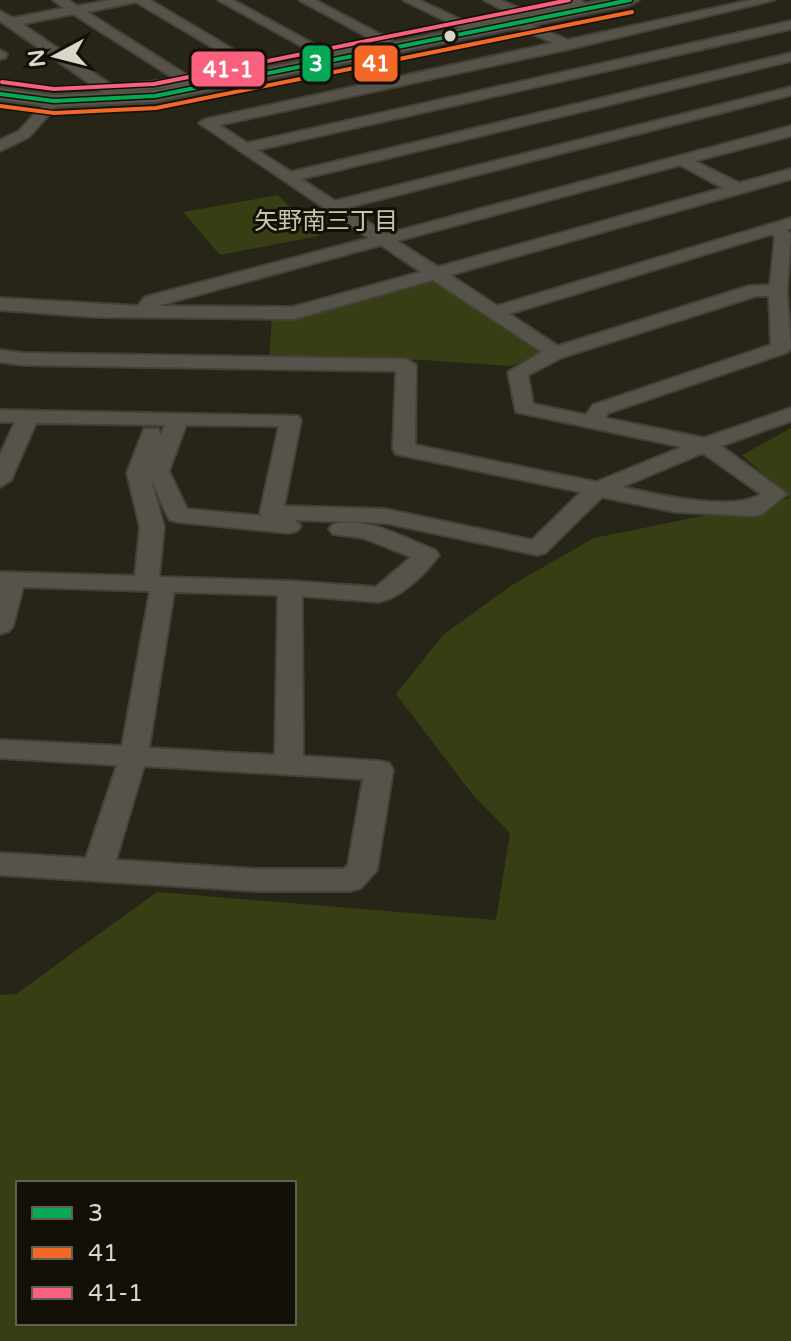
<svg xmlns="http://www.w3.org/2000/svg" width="791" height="1341" viewBox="0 0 791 1341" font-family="'Varela Round','Noto Sans JP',sans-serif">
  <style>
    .green { fill: #373e14; fill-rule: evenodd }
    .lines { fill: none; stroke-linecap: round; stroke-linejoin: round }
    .street-casing { stroke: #434138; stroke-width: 4 }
    .secondary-casing { stroke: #434138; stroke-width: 4 }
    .street { fill: #56544a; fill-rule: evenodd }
    .secondary { fill: #575448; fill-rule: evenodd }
    .bus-1-casing { stroke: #131107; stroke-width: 7 }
    .bus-2-casing { stroke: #131107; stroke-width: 7 }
    .bus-3-casing { stroke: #131107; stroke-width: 7 }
    .bus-1 { stroke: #06aa56; stroke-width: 4 }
    .bus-2 { stroke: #f36827; stroke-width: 4 }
    .bus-3 { stroke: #f8607d; stroke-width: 4 }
    .bus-dot { fill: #d9d7c9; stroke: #131107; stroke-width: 3 }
    .labels { text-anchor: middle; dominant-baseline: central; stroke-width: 6; stroke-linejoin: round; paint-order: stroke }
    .far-neighbourhood-label { font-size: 24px; fill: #cac5aa; stroke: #131107 }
    .line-badge { stroke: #131107; stroke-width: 3 }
    .badge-label { font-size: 22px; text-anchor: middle; font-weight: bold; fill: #fff }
  </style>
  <rect width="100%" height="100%" fill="#272418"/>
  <!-- green -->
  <path class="green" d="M 278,195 L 319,236 L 220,255 L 183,212 Z
    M 428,282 L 440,283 L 539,350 L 537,357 L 510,366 L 423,360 L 269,357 L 272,317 L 299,317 Z
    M 791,428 L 791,1341 L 0,1341 L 0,995 L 16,994 L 157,892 L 496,920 L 510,833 L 473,795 L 396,694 L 443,635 L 512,585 L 594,538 L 790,498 L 742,455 ZM 18,1183 L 294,1183 L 294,1323 L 18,1323 Z"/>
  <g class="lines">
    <defs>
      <path id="street" d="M 53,0 L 68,0 L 77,6 L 111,0 L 150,0 L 276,75 L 264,78 L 136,2 L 87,12 L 196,81 L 189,85 L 105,94 L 0,21 L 0,11 L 13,18 L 64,8 ZM 73,14 L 175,79 L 113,86 L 22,24 Z
        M 218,0 L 233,0 L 325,50 L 373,40 L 299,0 L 315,0 L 393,41 L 323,58 Z
        M 403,0 L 419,0 L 468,23 L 511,14 L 484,0 L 500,0 L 526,11 L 567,3 L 565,0 L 581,0 L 586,4 L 584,7 L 521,20 L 568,40 L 751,0 L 774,0 L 569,49 L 219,125 L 247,143 L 791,21 L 791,29 L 257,150 L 291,172 L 791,53 L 791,61 L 301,179 L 335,201 L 791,87 L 791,95 L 346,208 L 386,234 L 791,126 L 791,136 L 695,161 L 739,183 L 791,169 L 791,179 L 450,275 L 497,306 L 791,218 L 791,228 L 787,230 L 791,234 L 787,291 L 791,348 L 788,352 L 608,413 L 605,418 L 704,438 L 791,408 L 791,421 L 721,446 L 787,494 L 762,514 L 754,516 L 675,512 L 602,497 L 545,553 L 537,555 L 385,523 L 295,520 L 301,526 L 297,531 L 289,533 L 178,522 L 170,520 L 167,515 L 151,479 L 164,527 L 159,577 L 290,581 L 376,587 L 411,557 L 363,538 L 333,534 L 329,529 L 333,524 C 367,516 404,538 435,550 L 439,555 C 425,574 402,597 379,602 L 302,596 L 303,756 L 379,761 L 389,763 L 393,770 L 377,870 L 361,888 L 350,891 L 257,891 L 0,875 L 0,853 L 86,858 L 117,765 L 0,758 L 0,740 L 122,746 L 150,591 L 23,587 L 13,626 L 9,631 L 0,634 L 0,572 L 135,576 L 140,527 L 127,473 L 144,429 L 158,429 L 161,435 L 165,425 L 36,423 L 11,480 L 0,487 L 0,455 L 15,422 L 0,422 L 0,410 L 298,416 L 301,420 L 284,506 L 385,509 L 532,540 L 581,492 L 396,454 L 393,449 L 396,371 L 22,365 L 0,362 L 0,350 L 22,353 L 406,359 L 416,365 L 415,445 L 596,482 L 682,447 L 516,412 L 508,372 L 542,352 L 433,280 L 294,319 L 95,317 L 0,310 L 0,298 L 138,306 L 145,297 L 369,238 L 199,123 L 206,119 L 553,43 L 514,26 L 514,21 L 466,31 ZM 680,165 L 723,188 L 438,267 L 397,241 ZM 772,234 L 775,237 L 770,285 L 749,286 L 558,346 L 509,314 ZM 381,245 L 421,272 L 293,307 L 157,306 ZM 756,296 L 769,296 L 771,345 L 593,405 L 586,415 L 533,404 L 528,375 L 563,357 ZM 186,425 L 279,426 L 260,513 L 262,516 L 187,509 L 169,471 ZM 703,453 L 761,494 C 732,513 656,494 622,487 ZM 174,592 L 278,595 L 275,755 L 149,748 ZM 144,766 L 363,779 L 348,865 L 343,869 L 257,869 L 116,860 Z
        M 0,50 L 7,54 L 5,58 L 0,59 Z
        M 54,97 L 61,101 L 29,137 L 0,151 L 0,140 L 19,131 L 49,98 Z"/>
      <path id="secondary" d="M 603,0 L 639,0 L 630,5 L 155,102 L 54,107 L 0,100 L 0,88 L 54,95 L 155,90 Z"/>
    </defs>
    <!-- street casing -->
    <use href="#street" class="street-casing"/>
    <!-- secondary casing -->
    <use href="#secondary" class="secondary-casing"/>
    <!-- street -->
    <use href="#street" class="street"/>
    <!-- secondary -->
    <use href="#secondary" class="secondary"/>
    <defs>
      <path id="bus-1" d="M 0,94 L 54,101 L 155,96 L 630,0"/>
      <path id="bus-2" d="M 0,106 L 54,113 L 156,108 L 632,12"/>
      <path id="bus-3" d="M 2,82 L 54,89 L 154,84 L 569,0"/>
    </defs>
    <!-- bus-1 casing -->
    <use href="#bus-1" class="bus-1-casing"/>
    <!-- bus-2 casing -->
    <use href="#bus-2" class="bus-2-casing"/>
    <!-- bus-3 casing -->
    <use href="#bus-3" class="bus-3-casing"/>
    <!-- bus-1 -->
    <use href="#bus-1" class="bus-1"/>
    <!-- bus-2 -->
    <use href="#bus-2" class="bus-2"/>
    <!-- bus-3 -->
    <use href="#bus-3" class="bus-3"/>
  </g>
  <!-- markers -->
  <circle class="bus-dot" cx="450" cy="36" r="7"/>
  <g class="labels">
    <!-- far-neighbourhood labels -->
    <g class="far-neighbourhood-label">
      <text x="326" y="221">矢野南三丁目</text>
    </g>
  </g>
  <g class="line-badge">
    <rect x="301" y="44" width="31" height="39" rx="8" fill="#06aa56"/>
    <rect x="353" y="44" width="46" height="39" rx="8" fill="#f36827"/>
    <rect x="190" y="50" width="76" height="38" rx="8" fill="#f8607d"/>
  </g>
  <g class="badge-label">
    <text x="316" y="71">3</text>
    <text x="376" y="71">41</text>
    <text x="228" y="77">41-1</text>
  </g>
  <!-- legend -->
  <rect x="16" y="1181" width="280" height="144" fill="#131107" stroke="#626055" stroke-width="2"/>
  <rect x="32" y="1207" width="40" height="12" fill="#06aa56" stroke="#626055" stroke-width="2"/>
  <text x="88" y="1221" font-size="24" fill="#d9d7c9">3</text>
  <rect x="32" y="1247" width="40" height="12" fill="#f36827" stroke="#626055" stroke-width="2"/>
  <text x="88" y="1261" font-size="24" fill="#d9d7c9">41</text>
  <rect x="32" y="1287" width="40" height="12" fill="#f8607d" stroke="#626055" stroke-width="2"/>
  <text x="88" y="1301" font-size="24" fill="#d9d7c9">41-1</text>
  <!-- north arrow -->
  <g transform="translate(56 56) rotate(263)" stroke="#131107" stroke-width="6" paint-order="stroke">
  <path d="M0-6L14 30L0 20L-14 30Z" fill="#d9d7c9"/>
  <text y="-12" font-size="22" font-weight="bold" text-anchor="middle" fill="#d9d7c9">N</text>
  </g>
</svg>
